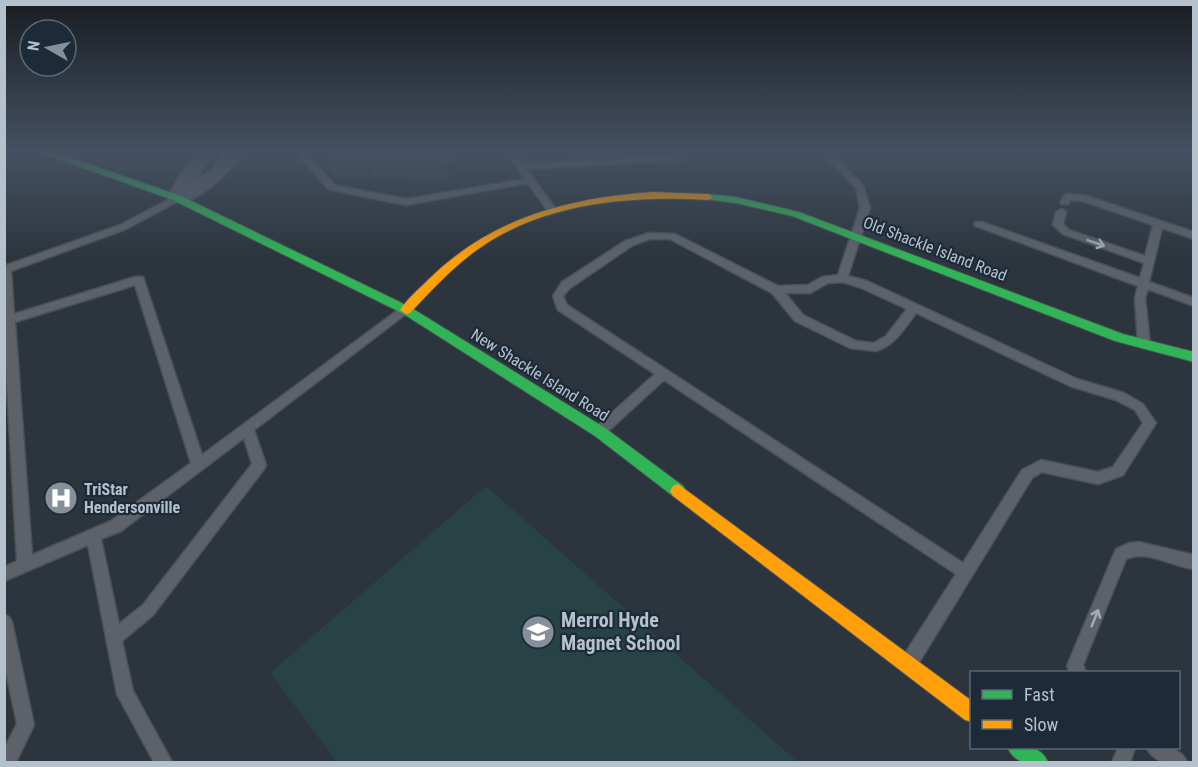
<svg xmlns="http://www.w3.org/2000/svg" width="1198" height="767" viewBox="0 0 1198 767" font-family="'Roboto Condensed',sans-serif">
  <style>
    .green { fill: #274345 }
    .lines { fill: none; stroke-linecap: round; stroke-linejoin: round }
    .lane-casing { stroke: #4a5157; stroke-width: 3 }
    .street-casing { stroke: #4a5157; stroke-width: 3 }
    .fast-casing { stroke: #4a5157; stroke-width: 2 }
    .slow-casing { stroke: #4a5157; stroke-width: 2 }
    .lane { fill: #5d626a; fill-rule: evenodd }
    .street { fill: #5d626a; fill-rule: evenodd }
    .fast { fill: #30b455; fill-rule: evenodd }
    .slow { fill: #ff9f0a; fill-rule: evenodd }
    .wall { fill: #383f45 }
    .shaded-wall { fill: #2e3338 }
    .building { fill: #414950; stroke: #2e3338; stroke-width: 1.5 }
    .oneway { stroke: #a4aeba }
    .labels { text-anchor: middle; dominant-baseline: central; stroke-width: 4.5; stroke-linejoin: round; paint-order: stroke }
    .street-label { font-size: 16px; fill: #b6c1ce; stroke: #1d2b39 }
    .poi-label { font-size: 16px; font-weight: bold; fill: #b6c1ce; stroke: #1d2b39; text-anchor: start }
    .near-poi-label { font-size: 20px; font-weight: bold; fill: #b6c1ce; stroke: #1d2b39; text-anchor: start }
  </style>
  <rect width="100%" height="100%" fill="#2c353d"/>
  <!-- green -->
  <path class="green" d="M 486,486 L 798,762 L 337,762 L 270,673 Z"/>
  <g class="lines">
    <defs>
      <path id="lane" d="M 295,151 L 304,151 L 334,185 L 406,199 L 525,179 L 506,151 L 514,151 L 524,164 L 676,155 L 676,151 L 684,151 L 685,157 L 681,160 L 527,169 L 557,211 L 552,214 L 549,213 L 528,183 L 406,205 L 331,190 L 328,189 Z
        M 820,151 L 829,151 L 863,185 L 870,208 L 848,276 L 867,281 L 1077,379 L 1124,393 L 1143,404 L 1156,423 L 1123,475 L 1098,484 L 1042,472 L 1032,478 L 918,664 L 912,666 L 906,664 L 904,658 L 906,652 L 956,574 L 664,380 L 604,435 L 600,436 L 596,435 L 594,431 L 596,427 L 655,374 L 558,310 L 553,296 L 562,282 L 625,241 L 649,233 L 675,234 L 778,286 L 808,285 L 822,277 L 838,275 L 860,208 L 856,188 ZM 650,239 L 670,239 L 772,293 L 795,321 L 850,348 L 876,351 C 895,345 904,329 916,313 L 1070,386 L 1116,400 L 1135,410 L 1143,423 L 1113,467 L 1098,472 L 1041,460 L 1022,470 L 963,563 L 567,305 L 563,296 L 570,288 L 633,245 ZM 842,282 L 859,287 L 907,309 L 886,336 L 874,343 L 856,341 L 803,315 L 785,293 L 810,293 L 828,283 Z
        M 1068,194 L 1087,196 L 1194,232 L 1194,239 L 1162,228 L 1149,282 L 1194,298 L 1194,306 L 1148,289 L 1145,298 L 1150,344 L 1148,347 L 1140,347 L 1138,344 L 1135,298 L 1138,286 L 976,226 L 974,224 L 976,222 L 982,222 L 1140,278 L 1144,263 L 1063,234 L 1053,225 L 1056,212 L 1061,209 L 1064,210 L 1066,212 L 1063,224 L 1069,230 L 1145,256 L 1153,225 L 1083,201 L 1071,200 L 1068,204 L 1062,204 L 1060,202 L 1065,195 Z
        M 177,195 L 180,196 L 180,200 L 126,229 L 11,271 L 14,314 L 135,277 L 143,277 L 202,455 L 402,307 L 406,306 L 411,310 L 254,430 L 266,465 L 264,469 L 153,615 L 122,641 L 133,691 L 172,762 L 154,762 L 117,694 L 88,545 L 4,581 L 4,567 L 17,561 L 4,334 L 4,266 L 120,225 ZM 135,285 L 191,463 L 111,521 L 32,555 L 15,322 ZM 244,438 L 252,464 L 143,605 L 119,624 L 101,539 L 121,531 Z
        M 1139,542 L 1194,555 L 1194,569 C 1172,567 1148,549 1126,559 L 1083,665 L 1086,672 L 1070,672 L 1067,666 L 1116,549 L 1130,543 Z
        M 4,614 L 9,617 L 12,622 L 34,725 L 16,762 L 4,762 L 4,749 L 17,724 L 4,662 Z
        M 1118,748 L 1135,748 L 1130,762 L 1112,762 Z
        M 1147,748 C 1162,746 1180,746 1187,762 C 1172,764 1154,764 1147,748 Z"/>
      <path id="street" d="M 199,151 L 217,151 L 194,181 L 211,170 L 226,151 L 244,151 C 232,171 195,208 170,202 L 168,198 L 178,177 Z"/>
      <path id="fast" d="M 36,151 L 51,151 L 181,196 L 410,307 L 605,428 L 683,486 L 686,491 L 683,496 L 678,498 L 673,496 L 595,436 L 402,313 L 173,200 Z
        M 708,194 L 736,197 L 799,212 L 1123,334 L 1194,352 L 1194,362 L 1115,341 L 792,216 L 736,203 L 704,199 L 703,197 Z
        M 1008,748 C 1024,746 1041,745 1048,762 C 1032,764 1015,765 1008,748 Z"/>
      <path id="slow" d="M 653,192 L 708,194 L 713,197 L 708,200 C 628,195 540,203 474,252 C 450,270 430,292 410,313 L 406,314 L 400,310 C 407,299 419,289 428,280 C 491,218 567,198 653,192 Z
        M 678,484 L 972,701 L 972,722 L 965,720 L 673,496 L 670,491 L 673,486 Z"/>
    </defs>
    <!-- lane casing -->
    <use href="#lane" class="lane-casing"/>
    <!-- street casing -->
    <use href="#street" class="street-casing"/>
    <!-- fast casing -->
    <use href="#fast" class="fast-casing"/>
    <!-- slow casing -->
    <use href="#slow" class="slow-casing"/>
    <!-- lane -->
    <use href="#lane" class="lane"/>
    <!-- street -->
    <use href="#street" class="street"/>
    <!-- fast -->
    <use href="#fast" class="fast"/>
    <!-- slow -->
    <use href="#slow" class="slow"/>
  </g>
  <!-- wall -->
  <path class="wall" d="M 463,151 L 449,183 L 373,177 L 369,180 L 333,177 L 326,160 Z"/>
  <!-- shaded-wall -->
  <path class="shaded-wall" d="M 452,151 L 463,151 L 449,183 L 446,165 Z
    M 368,159 L 373,177 L 369,180 L 364,163 Z"/>
  <!-- building -->
  <path class="building" d="M 332,151 L 452,151 L 446,165 L 368,159 L 364,163 L 326,160 Z"/>
  <!-- one-way arrows -->
  <defs><path id="oneway-shaft" d="M-6 0H5M1.5-3L5.5 0L1.5 3" fill="none" stroke-width="1.6" stroke-linecap="round" stroke-linejoin="round" transform="scale(1.5)"/></defs>
  <g class="oneway">
    <use href="#oneway-shaft" transform="translate(1096 243) rotate(19)"/>
    <use href="#oneway-shaft" transform="translate(1095 618) rotate(-68)"/>
  </g>
  <!-- sky -->
  <linearGradient id="sky" x2="0" y2="1"><stop stop-color="#181d22"/><stop offset="0.59" stop-color="#455162"/><stop offset="1" stop-color="#455162" stop-opacity="0"/></linearGradient>
  <rect width="1198" height="258" fill="url(#sky)"/>
  <!-- icons -->
  <defs>
    <symbol id="hospital-disc" viewBox="-11 -11 22 22"><circle r="9.5" fill="#86909b" stroke="#1d2b39"/><path d="M-5-5h3v3.5h4V-5h3V5h-3V1.5h-4V5h-3Z" fill="#fff"/></symbol>
    <symbol id="school-disc" viewBox="-11 -11 22 22"><circle r="9.5" fill="#86909b" stroke="#1d2b39"/><path d="M0-5L7-2L0 1L-7-2ZM-4 1L0 2.5L4 1V4Q0 6-4 4Z" fill="#fff"/></symbol>
  </defs>
  <g fill-rule="evenodd">
    <use href="#hospital-disc" x="42" y="479" width="38" height="38"/>
    <use href="#school-disc" x="519" y="613" width="38" height="38"/>
  </g>
  <g class="labels">
    <!-- street labels -->
    <g class="street-label">
      <text transform="translate(935 249) rotate(21)">Old Shackle Island Road</text>
      <text transform="translate(540 375) rotate(32)">New Shackle Island Road</text>
    </g>
    <!-- poi labels -->
    <g class="poi-label">
      <text x="84" y="489">TriStar<tspan x="84" dy="18">Hendersonville</tspan></text>
    </g>
    <!-- near-poi labels -->
    <g class="near-poi-label">
      <text x="561" y="620">Merrol Hyde<tspan x="561" dy="23">Magnet School</tspan></text>
    </g>
  </g>
  <!-- border -->
  <rect width="1198" height="767" fill="none" stroke="#b6c1ce" stroke-width="12"/>
  <!-- legend -->
  <rect x="970" y="671" width="210" height="78" fill="#1d2b39" stroke="#5a6775" stroke-width="1.5"/>
  <rect x="982" y="690" width="30" height="9" fill="#30b455" stroke="#5a6775" stroke-width="1.5"/>
  <text x="1024" y="701" font-size="18" fill="#b6c1ce">Fast</text>
  <rect x="982" y="720" width="30" height="9" fill="#ff9f0a" stroke="#5a6775" stroke-width="1.5"/>
  <text x="1024" y="731" font-size="18" fill="#b6c1ce">Slow</text>
  <!-- north arrow -->
  <g transform="translate(48 48) rotate(279)"><circle r="28" fill="#1d2b39" stroke="#5a6775" stroke-width="1.5"/>
  <path d="M0-4.5L10 22L0 15L-10 22Z" fill="#86909b"/>
  <text y="-9" font-size="16" font-weight="bold" text-anchor="middle" fill="#b6c1ce">N</text>
  </g>
</svg>
